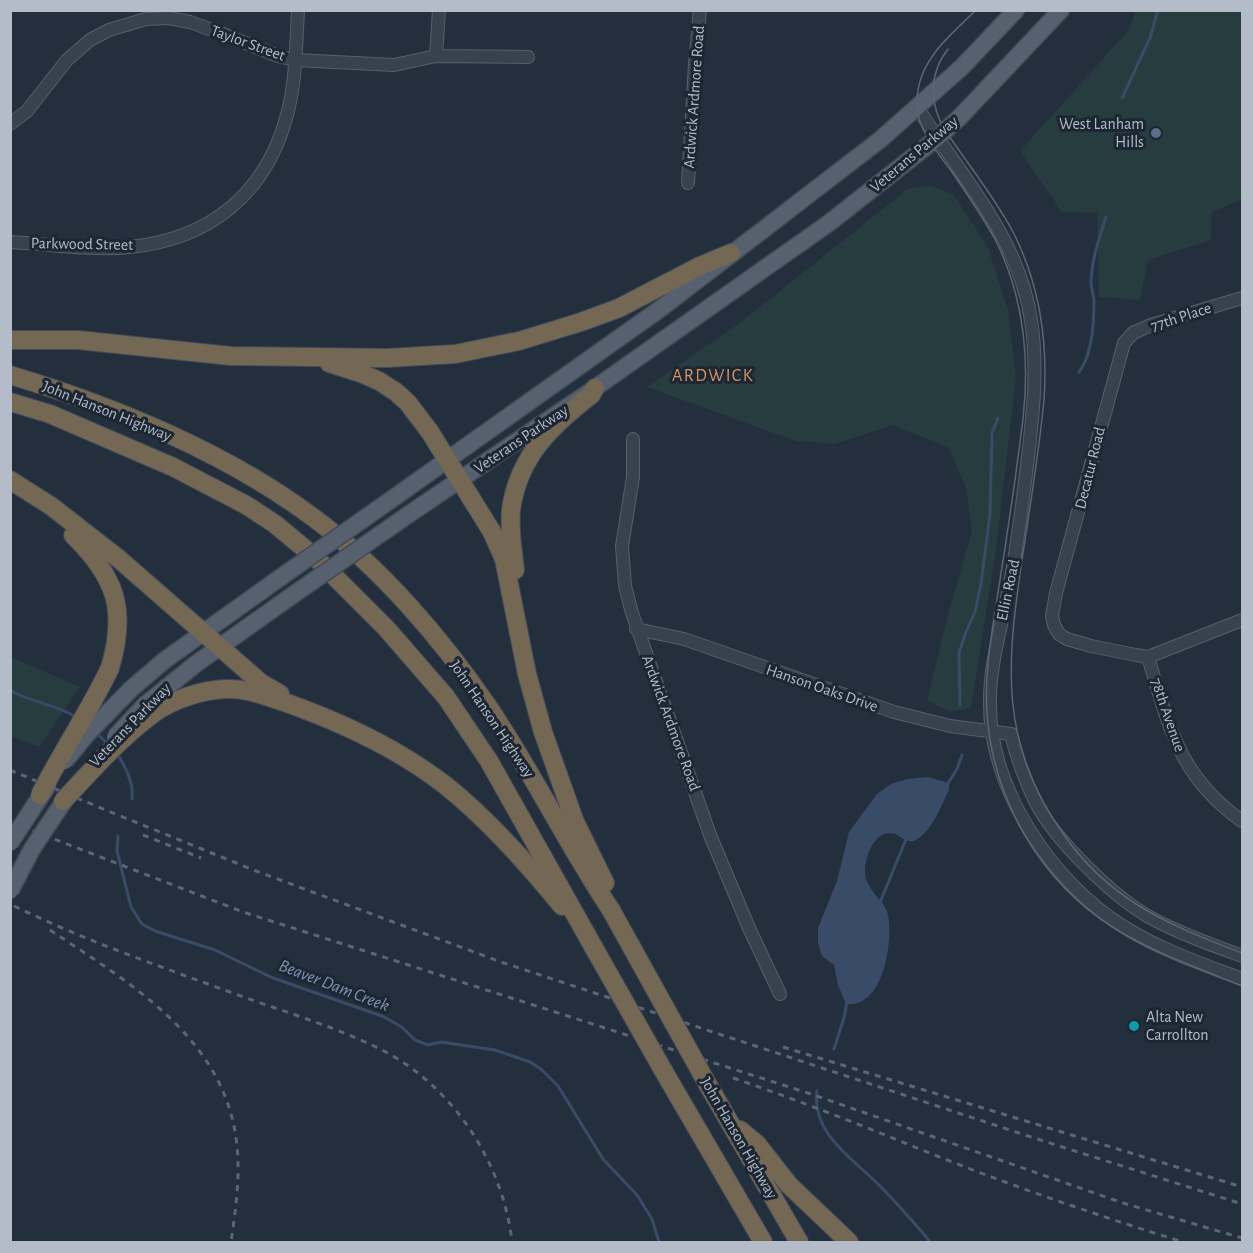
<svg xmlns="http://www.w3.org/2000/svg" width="1253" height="1253" viewBox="0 0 1253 1253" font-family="'Alegreya Sans',sans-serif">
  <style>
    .green { fill: #263c3f }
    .water { fill: #394c67 }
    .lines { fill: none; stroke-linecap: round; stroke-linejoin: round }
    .stream { stroke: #394c67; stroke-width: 3 }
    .minor-casing { stroke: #565f6c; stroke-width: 14 }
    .major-casing { stroke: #414a57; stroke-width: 19 }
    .highway-casing { stroke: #434c59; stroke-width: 20 }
    .minor { stroke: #38414e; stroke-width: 12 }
    .major { stroke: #56606e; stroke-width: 16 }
    .highway { stroke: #746855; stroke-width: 18 }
    .tram { stroke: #5a6575; stroke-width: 1.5 }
    .rail { stroke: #5a6575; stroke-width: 3; stroke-dasharray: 6 6; stroke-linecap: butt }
    .major-bridge-casing { stroke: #414a57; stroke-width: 19; stroke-linecap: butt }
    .highway-bridge-casing { stroke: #434c59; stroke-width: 20; stroke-linecap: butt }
    .major-bridge { stroke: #56606e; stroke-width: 16 }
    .highway-bridge { stroke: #746855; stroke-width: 18 }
    .service-dot { fill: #5c6f8a; stroke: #1d2633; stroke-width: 2 }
    .culture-dot { fill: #0f9aa8; stroke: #1d2633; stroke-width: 2 }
    .labels { text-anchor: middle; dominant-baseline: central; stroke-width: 6; stroke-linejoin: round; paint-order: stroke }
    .street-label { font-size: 16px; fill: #b4bcc9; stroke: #1d2633 }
    .poi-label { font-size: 16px; fill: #b4bcc9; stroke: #1d2633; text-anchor: end }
    .neighbourhood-label { font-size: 18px; letter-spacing: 1.5px; fill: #d59563; stroke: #1d2633 }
    .water-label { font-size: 18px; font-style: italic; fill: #7c92b1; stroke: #1d2633 }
  </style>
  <rect width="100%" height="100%" fill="#242f3e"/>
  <!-- green -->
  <path class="green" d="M 1136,11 L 1242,11 L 1242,199 L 1212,212 L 1211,240 L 1148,260 L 1140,300 L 1099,297 L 1097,213 L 1062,212 L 1020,151 L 1128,31 Z
    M 931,186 L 953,194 L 988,247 L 1008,310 L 1016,378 L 996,549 L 971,708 L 950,712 L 927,700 L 950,607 L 972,532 L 966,487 L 948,447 L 893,425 L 835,444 L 796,441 L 647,387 L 741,322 L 909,188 Z
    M 10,657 L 80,687 L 39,747 L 11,736 Z"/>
  <!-- water -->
  <path class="water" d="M 928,777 L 949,783 L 949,790 C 941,806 932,831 916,840 C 908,844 902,837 895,834 C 875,828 865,856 865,871 C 865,890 885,900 888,915 C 893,942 884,1008 846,1004 L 838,985 L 834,965 L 822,956 L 818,943 L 818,928 L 837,881 L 849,832 L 877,794 L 891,784 L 907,779 Z"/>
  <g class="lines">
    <!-- stream -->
    <path class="stream" d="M 1122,98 L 1150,38 L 1158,10
      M 1079,372 C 1093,354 1094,321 1094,300 C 1093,293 1091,287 1091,281 C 1092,259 1099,238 1106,217
      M 10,690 C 31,703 56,704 76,717
      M 960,705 L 959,653 L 966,632 L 975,612 L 981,584 L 990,514 L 992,433 L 998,418
      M 95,732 L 108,744
      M 117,753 C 125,767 134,782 132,799
      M 947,785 L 957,769 L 962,755
      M 118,836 L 117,851 L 131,907 L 142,924 L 155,931 L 215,950 L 273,978 L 382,1016 L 402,1027 L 415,1040 L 428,1045 L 441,1042 L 495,1050 L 530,1062 L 541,1069 L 558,1086 L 603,1159 L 637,1195 L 652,1219 L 659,1242
      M 879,905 L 906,839
      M 834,1049 L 844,1018 L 847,1001
      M 817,1091 C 811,1136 857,1161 884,1190 C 900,1207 916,1224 930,1242"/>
    <defs>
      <path id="minor" d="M 436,56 L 439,10
        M 917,107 C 960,175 1019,237 1031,320 C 1039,372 1032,422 1026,474 C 1021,512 1017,550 1009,587 C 1002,626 989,665 990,705 C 990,790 1053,883 1124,927 C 1161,950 1202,964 1242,979
        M 10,124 L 27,111 L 67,60 L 90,40 L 109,30 L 146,19 L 169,18 L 190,22 L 223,34 L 278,56 L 295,60 L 394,65 L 436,56 L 528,57
        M 688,183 L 695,64 L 700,10
        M 10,242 C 49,244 91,251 130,247 C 210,239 266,194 287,115 C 296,82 296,45 298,10
        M 1242,298 L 1151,325 L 1133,333 L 1124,343 L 1056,593 L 1052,616 L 1054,625 L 1059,634 L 1067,639 L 1091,646 L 1136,655 L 1148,657 L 1242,620
        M 633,439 L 633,477 L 622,546 L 625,586 L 632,613 L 710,835 L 749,928 L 780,994
        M 636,629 L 684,639 L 894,712 L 950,726 L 1011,734 C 1017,758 1025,781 1036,803 C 1056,841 1115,899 1153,919 C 1181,934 1212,945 1242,956
        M 1148,657 C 1169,726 1179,777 1242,821"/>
      <path id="major" d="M 392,499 L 660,309 L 881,139 L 962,67 L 1016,10
        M 402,519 L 595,388 L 829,223 L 937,138 L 959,118 L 1061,10
        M 131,689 L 165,660 L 274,582
        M 145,705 L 197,663 L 290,597"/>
      <path id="highway" d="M 10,340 L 78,340 L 231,356 L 388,358 L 455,354 L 519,341 L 581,322 L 619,308 L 700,266 L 731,253
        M 329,363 L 363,374 L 379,381 L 396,392 L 408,403 L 430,432 L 492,532 L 504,559 L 527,674 L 543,732 L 575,822 L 605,883
        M 10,375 C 114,406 227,453 314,518 C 381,568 442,639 489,708 C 533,773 567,844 611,910
        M 10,402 L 50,414 L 173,467 L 246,505 L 275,524 L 317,559 L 386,628 L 446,697 L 489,761 L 594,948
        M 10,480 L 51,506 L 119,559 L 261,683 L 280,694
        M 73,535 C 116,577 127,610 110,668
        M 515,570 C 513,551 509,530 511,510 C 518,457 551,426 591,395 L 595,388
        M 154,713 C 174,699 202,690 226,689 C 246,688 265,696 284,702 C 341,722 397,748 445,785 C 489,820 527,863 562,906
        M 663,1070 L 763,1242
        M 708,1085 L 799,1242
        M 740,1130 L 757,1144 L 789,1185 L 849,1242"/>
    </defs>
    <!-- minor casing -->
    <use href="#minor" class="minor-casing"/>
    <!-- major casing -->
    <use href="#major" class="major-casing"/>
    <!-- highway casing -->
    <use href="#highway" class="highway-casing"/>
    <!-- minor -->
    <use href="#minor" class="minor"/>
    <!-- major -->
    <use href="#major" class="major"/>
    <!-- highway -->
    <use href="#highway" class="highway"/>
    <!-- tram -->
    <path class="tram" d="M 976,10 C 953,33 923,56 918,90 C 916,101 917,112 920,122 C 927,140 940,156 952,172 C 967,194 983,217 996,241 C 1024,298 1030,357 1023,419 C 1016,475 1008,530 999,586 C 993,627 984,670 987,713 C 993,800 1040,881 1114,928 C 1154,953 1199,968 1242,986
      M 948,49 C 929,73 929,104 945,130 C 967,163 993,195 1012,230 C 1039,282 1048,342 1044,400 C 1039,451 1031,502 1023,553 C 1007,661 997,741 1064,835 C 1083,862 1108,886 1136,904 C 1169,925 1206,939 1242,953"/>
    <!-- rail -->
    <path class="rail" d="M 10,770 L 108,811 L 256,871 L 501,962 L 1034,1138 L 1242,1204
      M 10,822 L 243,912 L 808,1093 L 1123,1203 L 1242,1238
      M 143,835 L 201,858
      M 14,906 C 86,941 162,967 238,995 C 285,1012 333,1026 378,1048 C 452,1084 503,1162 512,1242
      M 50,930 C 128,982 222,1036 236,1138 C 241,1172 236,1208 231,1242
      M 783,1047 L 1242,1187
      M 733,1078 C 804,1102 873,1130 942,1158 C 1021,1189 1102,1217 1183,1242"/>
    <defs>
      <path id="major-bridge" d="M 274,582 L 392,499
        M 290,597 L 402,519
        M 115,737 L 145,705
        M 65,761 L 87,734 L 131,689
        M 10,843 L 48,785
        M 10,891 L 32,849 L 70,792"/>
      <path id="highway-bridge" d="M 40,795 C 62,751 89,712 110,668
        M 63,801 C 92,770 119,739 154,713
        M 611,910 L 708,1085
        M 594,948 L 663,1070"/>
    </defs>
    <!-- major-bridge casing -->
    <use href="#major-bridge" class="major-bridge-casing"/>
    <!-- highway-bridge casing -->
    <use href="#highway-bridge" class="highway-bridge-casing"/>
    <!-- major-bridge -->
    <use href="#major-bridge" class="major-bridge"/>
    <!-- highway-bridge -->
    <use href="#highway-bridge" class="highway-bridge"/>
  </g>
  <!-- markers -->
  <circle class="service-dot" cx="1156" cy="133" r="6"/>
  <circle class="culture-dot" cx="1134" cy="1026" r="6"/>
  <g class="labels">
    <!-- street labels -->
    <g class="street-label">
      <text transform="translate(248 43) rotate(20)">Taylor Street</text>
      <text transform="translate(694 97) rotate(-86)">Ardwick Ardmore Road</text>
      <text transform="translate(914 154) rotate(-40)">Veterans Parkway</text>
      <text transform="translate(82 244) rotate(1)">Parkwood Street</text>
      <text transform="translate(1181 317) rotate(-18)">77th Place</text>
      <text transform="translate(107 411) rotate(22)">John Hanson Highway</text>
      <text transform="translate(521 439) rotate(-34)">Veterans Parkway</text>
      <text transform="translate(1090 468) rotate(-76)">Decatur Road</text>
      <text transform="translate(1008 590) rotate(-78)">Ellin Road</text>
      <text transform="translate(822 688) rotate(19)">Hanson Oaks Drive</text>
      <text transform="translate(1168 715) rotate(71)">78th Avenue</text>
      <text transform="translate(492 719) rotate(56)">John Hanson Highway</text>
      <text transform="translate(671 723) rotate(70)">Ardwick Ardmore Road</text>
      <text transform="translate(130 725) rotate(-46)">Veterans Parkway</text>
      <text transform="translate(739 1138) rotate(60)">John Hanson Highway</text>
    </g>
    <!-- poi labels -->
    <g class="poi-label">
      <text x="1144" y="124">West Lanham<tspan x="1144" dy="18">Hills</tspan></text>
      <text x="1146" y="1017" text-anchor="start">Alta New<tspan x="1146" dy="18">Carrollton</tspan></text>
    </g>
    <!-- neighbourhood labels -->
    <g class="neighbourhood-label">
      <text x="713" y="376">ARDWICK</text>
    </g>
    <!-- water labels -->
    <g class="water-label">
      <text transform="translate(334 986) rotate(21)">Beaver Dam Creek</text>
    </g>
  </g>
  <!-- border -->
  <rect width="1253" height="1253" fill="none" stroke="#b4bcc9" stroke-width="24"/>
</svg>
